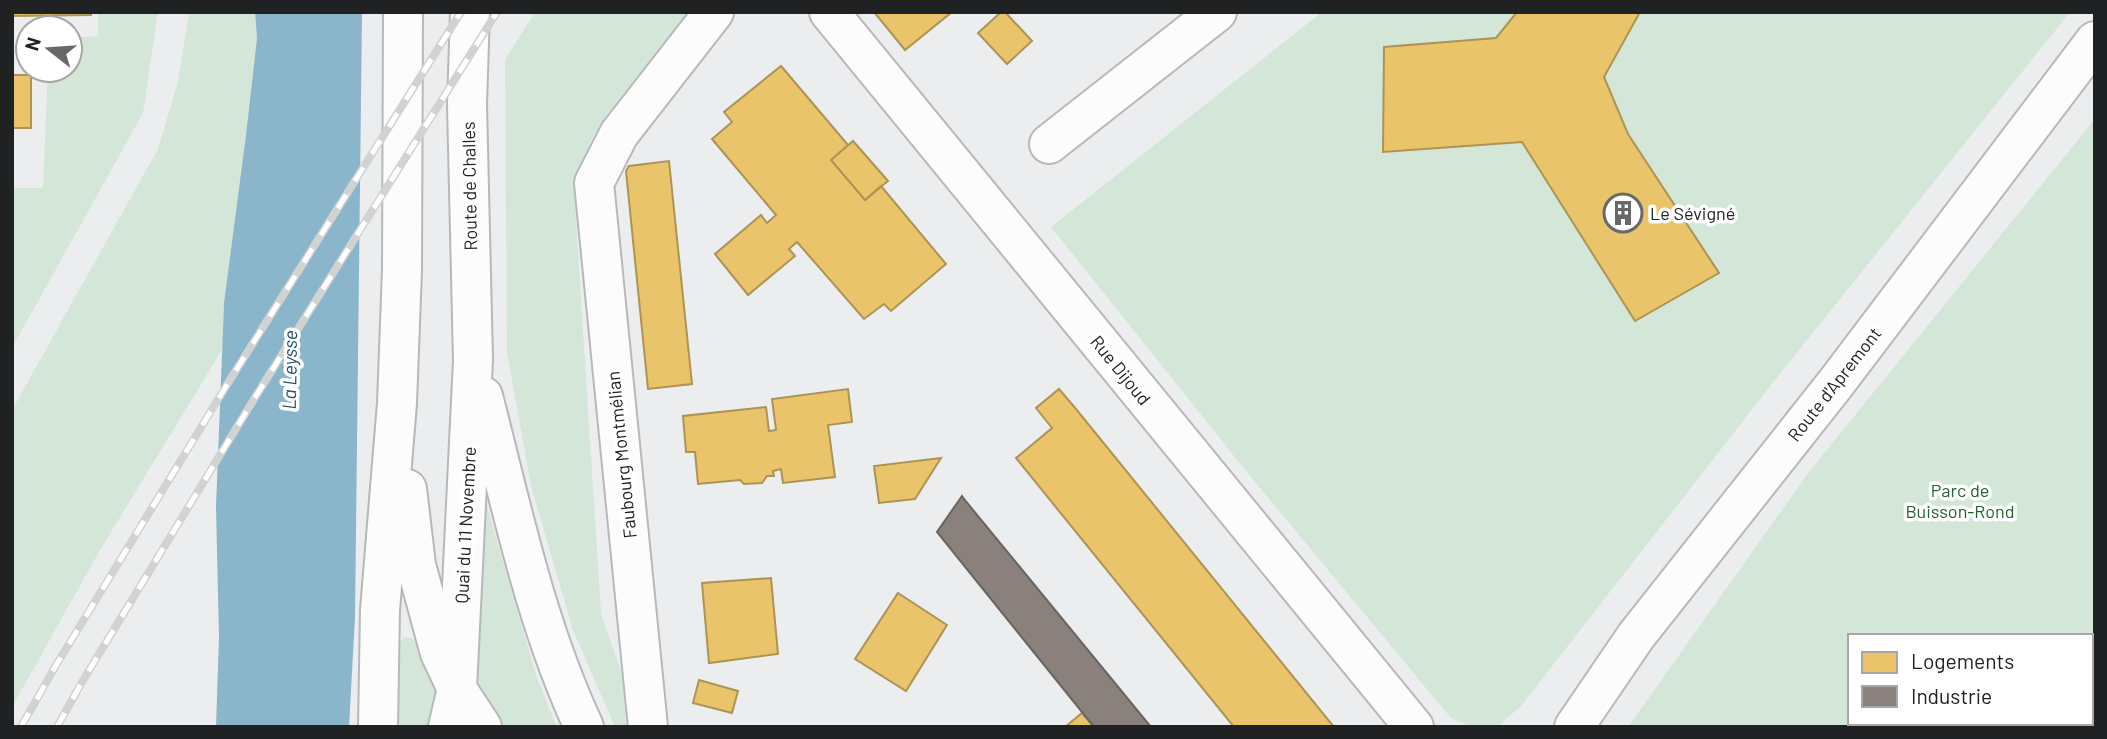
<svg xmlns="http://www.w3.org/2000/svg" width="2107" height="739" viewBox="0 0 2107 739" font-family="Barlow,sans-serif">
  <style>
    .green { fill: #d4e6d7; fill-rule: evenodd }
    .water { fill: #8bb5ca }
    .homes { fill: #e9c46a; stroke: #ad9354; stroke-width: 2 }
    .industry { fill: #8a817c; stroke: #6a6461; stroke-width: 2 }
    .lines { fill: none; stroke-linecap: round; stroke-linejoin: round }
    .minor-casing { stroke: #b7b8b9; stroke-width: 42 }
    .major-casing { stroke: #b7b8b9; stroke-width: 42 }
    .minor { stroke: #fcfcfc; stroke-width: 38 }
    .major { stroke: #fcfcfc; stroke-width: 38 }
    .rail-casing { stroke: #d1d2d2; stroke-width: 8 }
    .rail { stroke: #fff; stroke-width: 5; stroke-dasharray: 16; stroke-linecap: butt }
    .labels { text-anchor: middle; dominant-baseline: central; stroke-width: 7; stroke-linejoin: round; paint-order: stroke }
    .street-label { font-size: 18px; fill: #202122; stroke: #fff }
    .poi-label { font-size: 18px; fill: #202122; stroke: #fff; text-anchor: start }
    .park-label { font-size: 18px; fill: #21632e; stroke: #fff }
    .water-label { font-size: 19px; font-style: italic; fill: #1c4e63; stroke: #fff }
  </style>
  <rect width="100%" height="100%" fill="#ecedee"/>
  <!-- green -->
  <path class="green" d="M 98,12 L 158,12 L 143,113 L 12,348 L 12,188 L 43,188 L 48,70 L 70,70 L 70,38 L 98,36 Z
    M 189,12 L 255,12 L 257,38 L 246,135 L 224,303 L 222,350 L 100,550 L 12,707 L 12,410 L 158,149 L 178,82 Z
    M 535,12 L 693,12 L 669,37 L 607,114 L 591,140 L 574,188 L 601,614 L 622,674 L 626,727 L 615,727 L 573,630 L 531,486 L 507,352 L 505,60 Z
    M 1322,12 L 2070,12 L 1771,385 L 1521,706 L 1497,727 L 1472,727 L 1451,718 L 1250,476 L 1051,227 Z
    M 2095,119 L 2095,727 L 1628,727 L 1809,472 ZM 1850,636 L 2091,636 L 2091,723 L 1850,723 Z
    M 484,496 L 537,678 L 557,727 L 501,727 L 487,711 L 478,692 Z
    M 404,637 L 414,639 L 439,699 L 431,727 L 394,727 L 399,645 Z"/>
  <!-- water -->
  <path class="water" d="M 255,12 L 362,12 L 355,617 L 349,727 L 216,727 L 219,637 L 216,507 L 224,303 L 246,135 L 257,38 Z"/>
  <!-- homes -->
  <path class="homes" d="M 12,12 L 91,12 L 91,15 L 12,16 Z
    M 874,12 L 952,12 L 905,50 Z
    M 1001,12 L 1005,12 L 1032,41 L 1007,64 L 978,33 Z
    M 1517,12 L 1640,12 L 1604,77 L 1628,134 L 1719,273 L 1635,321 L 1522,142 L 1383,152 L 1384,47 L 1496,38 Z
    M 781,66 L 848,145 L 831,160 L 865,200 L 881,186 L 946,264 L 891,311 L 884,304 L 864,319 L 797,242 L 789,249 L 795,256 L 748,295 L 715,254 L 761,215 L 767,223 L 776,215 L 712,139 L 732,122 L 724,112 Z
    M 12,75 L 31,75 L 31,128 L 12,128 Z
    M 853,141 L 888,181 L 865,200 L 831,160 Z
    M 669,161 L 692,384 L 648,389 L 626,171 L 629,166 Z
    M 848,389 L 852,422 L 828,425 L 835,477 L 783,483 L 781,469 L 773,471 L 774,476 L 767,476 L 762,483 L 744,484 L 740,480 L 698,484 L 695,452 L 686,452 L 683,416 L 766,407 L 769,431 L 776,430 L 772,399 Z
    M 1059,389 L 1076,409 L 1334,727 L 1234,727 L 1016,458 L 1052,428 L 1036,408 Z
    M 941,458 L 915,499 L 879,503 L 874,466 Z
    M 771,578 L 778,654 L 709,663 L 702,583 Z
    M 898,593 L 947,625 L 906,691 L 855,659 Z
    M 699,680 L 738,691 L 732,713 L 693,703 Z
    M 1082,713 L 1094,727 L 1065,727 Z"/>
  <!-- industry -->
  <path class="industry" d="M 962,496 L 964,499 L 1151,727 L 1094,727 L 937,532 Z"/>
  <g class="lines">
    <defs>
      <path id="minor" d="M 829,12 L 1414,727
        M 1049,144 L 1217,12
        M 648,727 L 594,183 L 619,134 L 714,12"/>
      <path id="major" d="M 483,396 C 512,508 535,622 584,727
        M 407,489 L 416,565 L 440,653 L 457,689 L 482,727
        M 378,727 L 380,610 L 397,403 L 402,270 L 403,12
        M 448,727 L 457,689 L 473,360 L 467,104 L 470,12
        M 1574,727 L 1636,636 L 1836,383 L 2095,41"/>
    </defs>
    <!-- minor casing -->
    <use href="#minor" class="minor-casing"/>
    <!-- major casing -->
    <use href="#major" class="major-casing"/>
    <!-- minor -->
    <use href="#minor" class="minor"/>
    <!-- major -->
    <use href="#major" class="major"/>
    <defs>
      <path id="rail" d="M 21,727 L 55,667 L 228,383 L 461,12
        M 57,727 L 82,682 L 254,399 L 497,12"/>
    </defs>
    <!-- rail casing -->
    <use href="#rail" class="rail-casing"/>
    <!-- rail -->
    <use href="#rail" class="rail"/>
  </g>
  <!-- icons -->
  <defs>
    <symbol id="building-ring" viewBox="-11 -11 22 22"><circle r="9.5" fill="#fff" stroke="#676869" stroke-width="1.5"/><path d="M-4-6H4V6H1V3H-1V6H-4ZM-2.5-4.3h1.7v1.8h-1.7ZM.8-4.3h1.7v1.8H.8ZM-2.5-1h1.7V.8h-1.7ZM.8-1h1.7V.8H.8Z" fill="#676869"/></symbol>
  </defs>
  <g fill-rule="evenodd">
    <use href="#building-ring" x="1601" y="191" width="44" height="44"/>
  </g>
  <g class="labels">
    <!-- street labels -->
    <g class="street-label">
      <text transform="translate(469 186) rotate(-91)">Route de Challes</text>
      <text transform="translate(1121 370) rotate(51)">Rue Dijoud</text>
      <text transform="translate(1834 384) rotate(-52)">Route d'Apremont</text>
      <text transform="translate(621 455) rotate(-96)">Faubourg Montmélian</text>
      <text transform="translate(465 525) rotate(-87)">Quai du 11 Novembre</text>
    </g>
    <!-- poi labels -->
    <g class="poi-label">
      <text x="1650" y="213">Le Sévigné</text>
    </g>
    <!-- park labels -->
    <g class="park-label">
      <text x="1960" y="490">Parc de<tspan x="1960" dy="21">Buisson-Rond</tspan></text>
    </g>
    <!-- water labels -->
    <g class="water-label">
      <text transform="translate(289 370) rotate(-89)">La Leysse</text>
    </g>
  </g>
  <!-- border -->
  <rect width="2107" height="739" fill="none" stroke="#202122" stroke-width="28"/>
  <!-- legend -->
  <rect x="1848" y="634" width="245" height="91" fill="#ffffff" stroke="#a6a6a7" stroke-width="2"/>
  <rect x="1862" y="652" width="35" height="21" fill="#e9c46a" stroke="#a6a6a7" stroke-width="2"/>
  <text x="1911" y="669" font-size="21" fill="#202122">Logements</text>
  <rect x="1862" y="686" width="35" height="21" fill="#8a817c" stroke="#a6a6a7" stroke-width="2"/>
  <text x="1911" y="704" font-size="21" fill="#202122">Industrie</text>
  <!-- north arrow -->
  <g transform="translate(49 49) rotate(287)"><circle r="33" fill="#ffffff" stroke="#a6a6a7" stroke-width="2"/>
  <path d="M0-5L12 26L0 18L-12 26Z" fill="#676869"/>
  <text y="-10" font-size="19" font-weight="bold" text-anchor="middle" fill="#202122">N</text>
  </g>
</svg>
